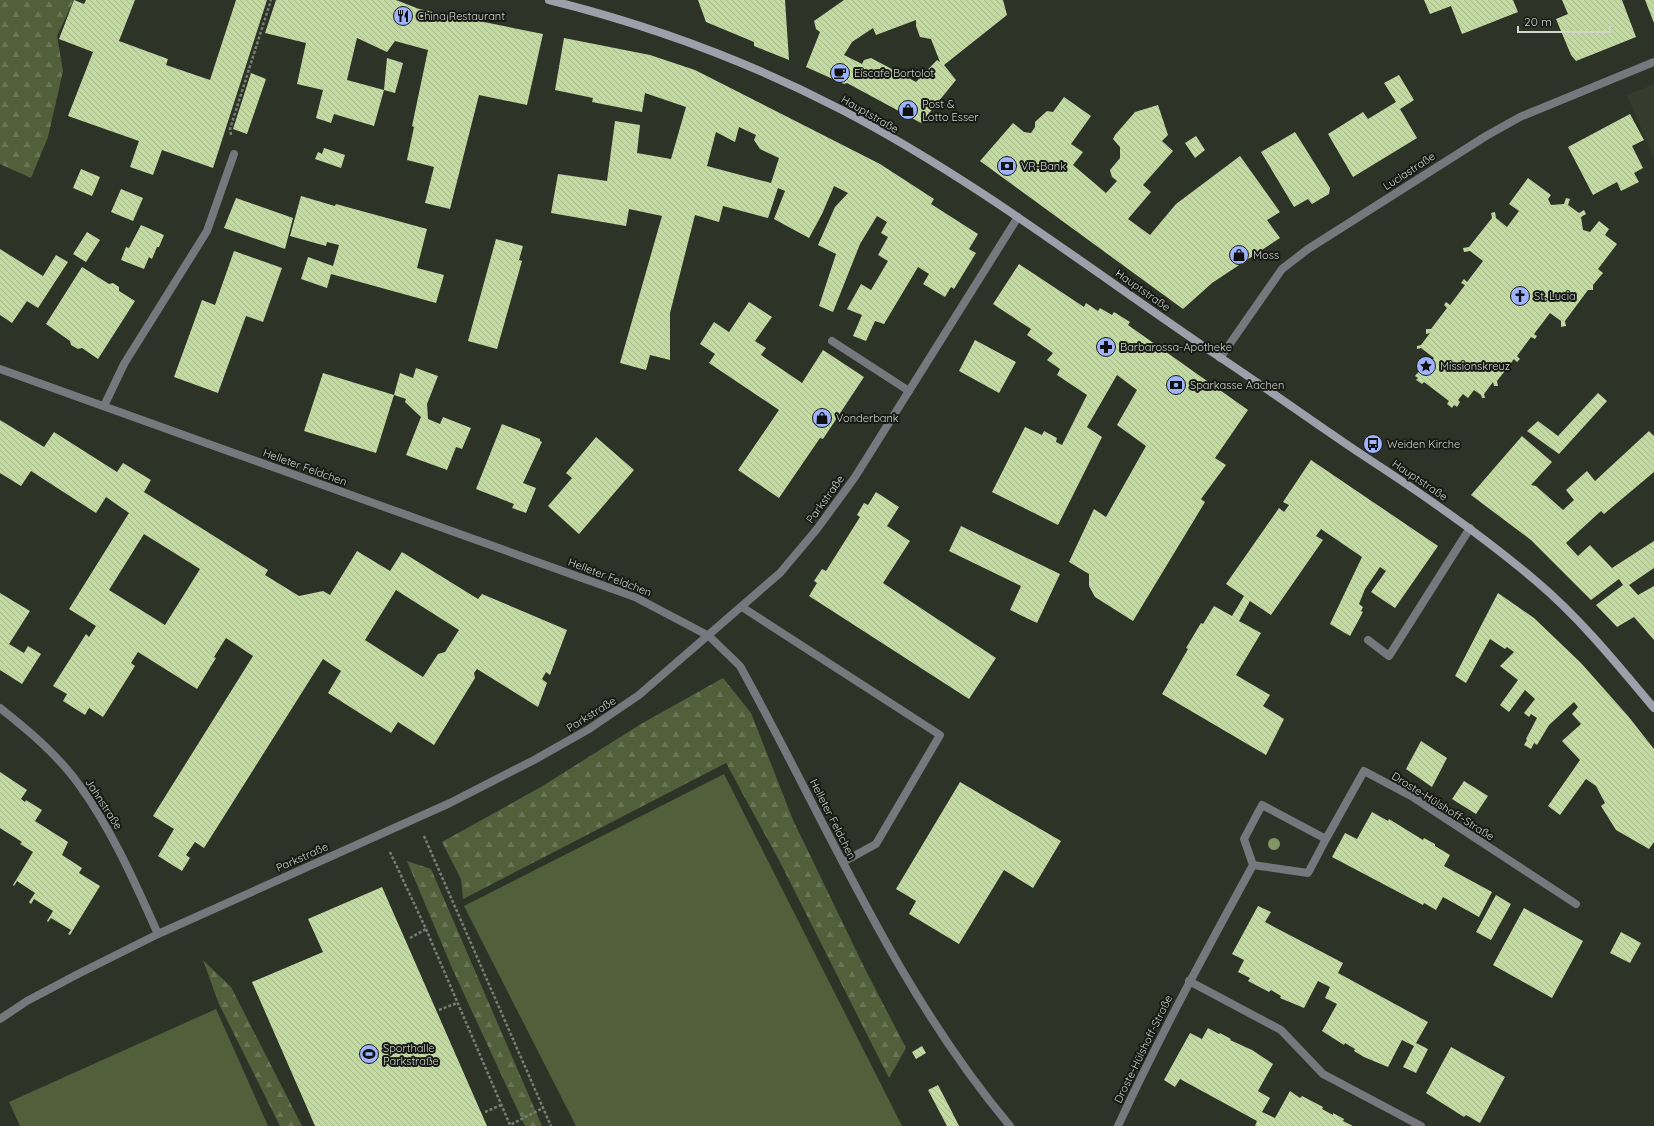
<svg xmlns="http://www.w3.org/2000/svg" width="1654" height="1126" viewBox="0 0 1654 1126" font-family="Quicksand,sans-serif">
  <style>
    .built { fill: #353c2b }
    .forest { fill: url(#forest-firs) }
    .pitch { fill: #51603b }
    .building { fill: url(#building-back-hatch); fill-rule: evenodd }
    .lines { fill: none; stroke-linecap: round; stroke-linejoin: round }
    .path { stroke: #797e74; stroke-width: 2.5; stroke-dasharray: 3 2; stroke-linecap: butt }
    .lane { stroke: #76787e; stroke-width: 8 }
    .street { stroke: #76787e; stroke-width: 8 }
    .secondary { stroke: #9da0aa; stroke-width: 8 }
    .tree { fill: #829665 }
    .labels { text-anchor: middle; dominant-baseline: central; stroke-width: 4; stroke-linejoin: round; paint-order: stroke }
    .poi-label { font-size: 11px; fill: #d1d5cd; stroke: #181a15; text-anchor: start }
    .street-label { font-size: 11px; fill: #d1d5cd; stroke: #181a15 }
  </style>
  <defs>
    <pattern id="forest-firs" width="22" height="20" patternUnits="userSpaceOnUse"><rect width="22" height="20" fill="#51603b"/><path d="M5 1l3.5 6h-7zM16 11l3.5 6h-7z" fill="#697656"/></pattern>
    <pattern id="building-back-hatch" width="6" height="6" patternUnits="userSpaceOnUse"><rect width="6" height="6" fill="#c2daa1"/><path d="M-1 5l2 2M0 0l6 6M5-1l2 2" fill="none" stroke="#a8bb8d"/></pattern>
  </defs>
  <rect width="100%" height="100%" fill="#2e3328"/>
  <!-- built -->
  <path class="built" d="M 1654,84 L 1654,158 L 1627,95 Z"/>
  <!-- forest -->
  <path class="forest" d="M 0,0 L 74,0 L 57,36 L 63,71 L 48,137 L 31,178 L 0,164 Z
    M 723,678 L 751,713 L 793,820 L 865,969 L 906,1048 L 889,1078 L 780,862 L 726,763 L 463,899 L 461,879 L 442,842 L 541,787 L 641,724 Z
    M 407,861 L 431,869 L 542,1126 L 525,1126 L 452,968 Z
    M 203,960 L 231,987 L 302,1126 L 280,1126 L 219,1004 Z"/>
  <!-- pitch -->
  <path class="pitch" d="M 724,774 L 902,1126 L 576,1126 L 464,906 Z
    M 216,1009 L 268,1126 L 20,1126 L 9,1102 Z"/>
  <!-- building -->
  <path class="building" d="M 74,0 L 84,4 L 86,0 L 135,0 L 119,41 L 168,59 L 166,65 L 210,80 L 236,0 L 267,0 L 213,168 L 162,150 L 153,175 L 130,167 L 139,141 L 68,116 L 93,52 L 59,39 Z
    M 276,0 L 396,0 L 419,9 L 543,34 L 527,105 L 479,95 L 450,209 L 425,203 L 434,167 L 407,160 L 414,127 L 412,126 L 428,50 L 395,41 L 387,52 L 357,38 L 347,80 L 384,90 L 374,126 L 334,114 L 331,123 L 316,118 L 323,90 L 297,84 L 306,43 L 265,33 Z
    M 698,0 L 785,0 L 789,60 L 754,46 L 754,42 L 706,22 Z
    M 844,0 L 1003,0 L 1007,15 L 944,65 L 956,80 L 921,123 L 847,83 L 844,84 L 806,67 L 820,32 L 816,29 L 814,21 ZM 916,20 L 916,26 L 920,37 L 931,39 L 940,62 L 937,60 L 916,82 L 871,58 L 864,60 L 862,64 L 844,55 L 852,42 L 873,28 L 876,35 Z
    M 1424,0 L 1513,0 L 1518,12 L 1462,34 L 1451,6 L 1430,14 Z
    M 1562,0 L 1622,0 L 1636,37 L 1576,61 L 1571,55 L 1556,19 L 1568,14 Z
    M 1645,0 L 1654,0 L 1654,23 Z
    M 564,38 L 650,55 L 695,70 L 880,164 L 934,199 L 931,204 L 978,234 L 969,249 L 976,253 L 954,289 L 951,287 L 945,297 L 923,284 L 929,274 L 918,267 L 884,324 L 875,321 L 866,341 L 853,336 L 862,315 L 847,309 L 861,284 L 871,290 L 888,261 L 878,255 L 888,237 L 881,233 L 887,222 L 877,216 L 860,244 L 833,312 L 819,306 L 836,254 L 818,245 L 835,207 L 848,193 L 834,186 L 822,214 L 809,238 L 774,219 L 785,191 L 778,188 L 768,218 L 723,206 L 719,222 L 695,215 L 670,313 L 670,360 L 650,355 L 646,370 L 620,363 L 662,216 L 629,209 L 626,226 L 551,213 L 558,174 L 607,181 L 615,121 L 640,125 L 637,153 L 671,159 L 686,107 L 645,93 L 642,112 L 592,102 L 593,98 L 555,90 ZM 739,127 L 756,135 L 754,140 L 760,149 L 779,158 L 771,183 L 707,166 L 716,132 L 735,142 Z
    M 387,58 L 403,63 L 395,93 L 384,90 Z
    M 251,73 L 266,79 L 247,134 L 233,129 Z
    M 1399,75 L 1414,100 L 1400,109 L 1417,138 L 1353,177 L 1328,134 L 1363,112 L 1368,119 L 1396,102 L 1384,83 Z
    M 1064,97 L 1091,116 L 1071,144 L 1083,152 L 1073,165 L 1106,193 L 1117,181 L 1112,177 L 1110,170 L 1120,158 L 1120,147 L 1113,139 L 1115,135 L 1135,112 L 1158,105 L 1168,135 L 1162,141 L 1173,151 L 1143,185 L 1151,192 L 1128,219 L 1150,235 L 1176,204 L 1240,156 L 1280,212 L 1267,220 L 1280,238 L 1212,283 L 1183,309 L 980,161 L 1013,123 L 1024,132 L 1031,133 L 1035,127 L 1035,122 L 1047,111 L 1053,112 Z
    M 1630,114 L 1644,140 L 1632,146 L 1643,168 L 1634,173 L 1639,182 L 1621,191 L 1617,182 L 1593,195 L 1568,147 Z
    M 1295,132 L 1330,188 L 1329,194 L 1312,204 L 1308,199 L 1294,207 L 1261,152 Z
    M 1196,136 L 1205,150 L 1195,158 L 1185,143 Z
    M 324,148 L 345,155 L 341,168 L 315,159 L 318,152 L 322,154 Z
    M 81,169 L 100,177 L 92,196 L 73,188 Z
    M 1528,178 L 1551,195 L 1548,199 L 1551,205 L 1564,204 L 1566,198 L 1570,199 L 1568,205 L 1579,213 L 1584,210 L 1586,214 L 1581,217 L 1583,230 L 1590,232 L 1599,221 L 1609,229 L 1605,235 L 1617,244 L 1598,269 L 1603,273 L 1593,285 L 1593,290 L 1588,290 L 1565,321 L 1566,326 L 1561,327 L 1561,321 L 1550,313 L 1534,334 L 1537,336 L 1535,339 L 1531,337 L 1517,356 L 1520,359 L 1517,362 L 1514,359 L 1497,381 L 1498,386 L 1494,386 L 1493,382 L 1484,394 L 1485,398 L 1482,398 L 1481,395 L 1474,390 L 1468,398 L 1463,394 L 1458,400 L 1460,402 L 1457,407 L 1454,405 L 1452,408 L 1447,404 L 1449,401 L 1424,382 L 1422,384 L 1416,380 L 1418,378 L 1415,376 L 1420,370 L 1422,373 L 1434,358 L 1421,348 L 1417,349 L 1417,346 L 1421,345 L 1430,333 L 1426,334 L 1426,329 L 1431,329 L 1447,308 L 1444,305 L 1446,302 L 1450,305 L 1465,285 L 1461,283 L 1464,279 L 1467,282 L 1483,261 L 1470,251 L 1464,252 L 1463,248 L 1469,247 L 1492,218 L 1491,213 L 1495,212 L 1496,218 L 1507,227 L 1519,211 L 1509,204 Z
    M 121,189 L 143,198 L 133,221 L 111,212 Z
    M 301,196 L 335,206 L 336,204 L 427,229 L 417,268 L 444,275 L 436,303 L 331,274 L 327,288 L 301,279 L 308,257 L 333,266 L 339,245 L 327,242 L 326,246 L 290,236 Z
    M 236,198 L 293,218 L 285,249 L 224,228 Z
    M 141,225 L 164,235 L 159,247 L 157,247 L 152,259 L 149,257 L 144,269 L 121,260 L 126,247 L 129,248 Z
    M 87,232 L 100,240 L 86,262 L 73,254 Z
    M 496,239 L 523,246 L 519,260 L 522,261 L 497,349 L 468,341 Z
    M 0,249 L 43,276 L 56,255 L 68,262 L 38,308 L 27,301 L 12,323 L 0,315 Z
    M 234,251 L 282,268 L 263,322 L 246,316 L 218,393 L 174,377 L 202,300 L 215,305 Z
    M 1019,264 L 1084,307 L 1086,303 L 1098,311 L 1100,308 L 1112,315 L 1114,312 L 1130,322 L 1128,325 L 1248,410 L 1215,458 L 1226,465 L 1201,499 L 1205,502 L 1133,621 L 1095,597 L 1089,586 L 1089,574 L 1069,562 L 1094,509 L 1106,517 L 1146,446 L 1117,425 L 1137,390 L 1117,375 L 1087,427 L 1102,437 L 1058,525 L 992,492 L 1025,427 L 1042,435 L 1044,431 L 1057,438 L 1056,442 L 1062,445 L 1087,395 L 1057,375 L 1060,369 L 1047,360 L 1053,353 L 1027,335 L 1031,329 L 993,304 Z
    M 82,267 L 109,284 L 113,283 L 119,287 L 119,291 L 135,301 L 98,359 L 82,348 L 78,349 L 71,345 L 70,341 L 46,324 Z
    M 749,302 L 772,317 L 755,341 L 766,348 L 761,355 L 802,383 L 823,350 L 864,377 L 823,439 L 820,438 L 779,498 L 738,470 L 779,410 L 709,363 L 715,354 L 700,344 L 714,322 L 729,332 Z
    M 975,340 L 1016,362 L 999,393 L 959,371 Z
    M 416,368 L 438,376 L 427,404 L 428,419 L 440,424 L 443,417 L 471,428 L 462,449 L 456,447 L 447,470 L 406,455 L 421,417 L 405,402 L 406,399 L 394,395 L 400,373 L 413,378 Z
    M 323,373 L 394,395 L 376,453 L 304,431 Z
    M 1598,393 L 1607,401 L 1559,454 L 1527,431 L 1538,421 L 1558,436 Z
    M 0,420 L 44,447 L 54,432 L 117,472 L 123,463 L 151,480 L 144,492 L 268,570 L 265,575 L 299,596 L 323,591 L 330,595 L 357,551 L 390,571 L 402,552 L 478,599 L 482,594 L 567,630 L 550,675 L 546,672 L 542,679 L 547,683 L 538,707 L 477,669 L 474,673 L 475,678 L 434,745 L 398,722 L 391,733 L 328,693 L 341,671 L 323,659 L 204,848 L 195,842 L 186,855 L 190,858 L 182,871 L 158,856 L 174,829 L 153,816 L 253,656 L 226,638 L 214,657 L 216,658 L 197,689 L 138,652 L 131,663 L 135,666 L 103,717 L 89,708 L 85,715 L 63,701 L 67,694 L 53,686 L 86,634 L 89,637 L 96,626 L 69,609 L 129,513 L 106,497 L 96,513 L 31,471 L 21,486 L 0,473 ZM 144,534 L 200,569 L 165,625 L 109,590 ZM 396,590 L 459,630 L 445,652 L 438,654 L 423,677 L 365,640 Z
    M 502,424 L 540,439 L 540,441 L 542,442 L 523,483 L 536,488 L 526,513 L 512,508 L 514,504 L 476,489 Z
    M 1649,431 L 1654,436 L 1654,472 L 1604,514 L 1601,511 L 1566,543 L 1578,556 L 1590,545 L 1612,568 L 1654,541 L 1654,568 L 1629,585 L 1638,595 L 1654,586 L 1654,640 L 1634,617 L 1617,627 L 1596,605 L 1623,585 L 1619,579 L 1591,600 L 1531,540 L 1471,495 L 1522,436 L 1552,462 L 1531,485 L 1536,486 L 1563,510 L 1574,500 L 1566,490 L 1587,471 L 1595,481 Z
    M 596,437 L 634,470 L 579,534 L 548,506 L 572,478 L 566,473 Z
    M 1311,460 L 1438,546 L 1395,608 L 1371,592 L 1386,571 L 1380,567 L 1365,589 L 1359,604 L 1363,607 L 1361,611 L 1363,612 L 1350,636 L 1330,624 L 1362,557 L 1321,529 L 1316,536 L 1323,540 L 1271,615 L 1250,601 L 1239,621 L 1261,633 L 1236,675 L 1270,695 L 1263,706 L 1284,719 L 1266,755 L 1162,694 L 1188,649 L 1186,648 L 1201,623 L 1203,624 L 1214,606 L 1232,616 L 1244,596 L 1226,584 L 1279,508 L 1284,512 L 1289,505 L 1283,502 Z
    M 876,492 L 899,507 L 887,526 L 910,541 L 883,583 L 996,658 L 969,699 L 809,596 L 817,583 L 814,581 L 822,569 L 826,571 L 860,517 L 857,515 L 864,503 L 868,505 Z
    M 961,526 L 1060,574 L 1037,623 L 1010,610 L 1021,586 L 949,551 Z
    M 0,593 L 30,611 L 9,644 L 24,653 L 28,646 L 41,654 L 22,684 L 0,670 Z
    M 1498,593 L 1534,618 L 1581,663 L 1628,716 L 1654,749 L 1654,842 L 1649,849 L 1616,830 L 1601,806 L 1605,803 L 1596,786 L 1586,779 L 1560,815 L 1548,806 L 1580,760 L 1562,741 L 1581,724 L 1572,714 L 1578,707 L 1574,702 L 1549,725 L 1537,745 L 1534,743 L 1531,749 L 1524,745 L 1527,740 L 1526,739 L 1537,718 L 1531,714 L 1529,717 L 1524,713 L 1535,699 L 1525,690 L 1509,712 L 1500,705 L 1518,680 L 1500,666 L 1514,652 L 1507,647 L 1505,649 L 1490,639 L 1466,683 L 1455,676 Z
    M 1421,741 L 1447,758 L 1432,787 L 1406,769 Z
    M 0,772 L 27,790 L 21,799 L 25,802 L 26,800 L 42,810 L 35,821 L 68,842 L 62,855 L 82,868 L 79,873 L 100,886 L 70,935 L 68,934 L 71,930 L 51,918 L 48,922 L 47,921 L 53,911 L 34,899 L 31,904 L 29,902 L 35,893 L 17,881 L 14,886 L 13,885 L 33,852 L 20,844 L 22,842 L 0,828 Z
    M 1464,781 L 1488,796 L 1476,814 L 1452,799 Z
    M 960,782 L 1061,841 L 1033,888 L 1004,870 L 959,944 L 909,914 L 916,901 L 896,889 Z
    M 1372,812 L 1388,821 L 1389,819 L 1423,840 L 1424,838 L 1435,844 L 1435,846 L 1450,855 L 1444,866 L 1492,892 L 1479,917 L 1443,897 L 1436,910 L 1424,903 L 1423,905 L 1332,857 L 1345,833 L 1357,839 Z
    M 382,887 L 487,1126 L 315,1126 L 252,982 L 323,952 L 308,919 Z
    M 1496,895 L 1511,904 L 1491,940 L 1476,932 Z
    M 1258,906 L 1271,912 L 1265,922 L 1343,963 L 1338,973 L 1428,1022 L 1416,1043 L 1428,1049 L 1416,1073 L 1403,1067 L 1414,1046 L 1402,1040 L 1388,1067 L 1364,1057 L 1354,1051 L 1355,1049 L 1345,1043 L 1344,1045 L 1322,1031 L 1337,1004 L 1325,998 L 1330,987 L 1318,981 L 1304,1008 L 1280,998 L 1281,996 L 1271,990 L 1269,992 L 1248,981 L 1250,978 L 1238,972 L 1244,960 L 1232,954 Z
    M 1524,908 L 1583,941 L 1552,998 L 1493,965 Z
    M 1621,932 L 1641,943 L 1630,963 L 1610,953 Z
    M 1208,1028 L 1219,1034 L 1220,1033 L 1231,1039 L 1230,1040 L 1252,1050 L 1273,1064 L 1258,1091 L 1270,1098 L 1262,1112 L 1275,1118 L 1290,1091 L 1300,1098 L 1302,1096 L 1323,1107 L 1322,1109 L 1333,1115 L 1333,1113 L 1344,1119 L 1343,1121 L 1353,1126 L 1255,1126 L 1257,1121 L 1180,1079 L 1175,1087 L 1164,1080 L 1190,1033 L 1202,1039 Z
    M 922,1046 L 926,1053 L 916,1059 L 912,1052 Z
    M 1451,1047 L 1505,1077 L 1480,1123 L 1466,1115 L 1464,1117 L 1426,1093 Z
    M 938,1085 L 951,1110 L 959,1126 L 947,1126 L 928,1090 Z"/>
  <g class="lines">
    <!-- path -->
    <path class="path" d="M 231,135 L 230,129 L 271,0
      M 424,836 L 551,1126
      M 390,852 L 426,929 L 510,1125 L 543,1108
      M 410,938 L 426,929
      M 439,1010 L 457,1003
      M 485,1112 L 501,1105"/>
    <!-- lane -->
    <path class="lane" d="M 832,341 L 909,391
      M 104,406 L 124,364 L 207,231 L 234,154
      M 742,607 L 940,735 L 876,844 L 843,862
      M 1368,640 L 1389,656 L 1470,528
      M 1253,865 L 1308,873 L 1326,839
      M 1189,981 L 1281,1030 L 1323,1074 L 1421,1126
      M 1118,1126 C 1159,1037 1206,951 1253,865 L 1244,839 L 1262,805 L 1326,839 L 1364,771 L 1411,796 L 1576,904"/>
    <!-- street -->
    <path class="street" d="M 1220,358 L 1282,269 L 1308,249 L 1486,136 L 1520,117 L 1654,62
      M 0,369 L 635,597 L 709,636 L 740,666 C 826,821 895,989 1010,1126
      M 0,708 C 29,731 59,756 80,786 C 113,832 135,883 158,934
      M 0,1019 L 27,1001 L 78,974 L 158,934 L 450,803 L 534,760 L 589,729 L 639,695 L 780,573 L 817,529 L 855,477 L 1018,217"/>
    <!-- secondary -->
    <path class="secondary" d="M 549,0 C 650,25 750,62 842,110 C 976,180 1096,274 1221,358 C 1269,390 1316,424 1364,456 C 1424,495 1482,535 1536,581 C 1580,618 1617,664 1654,708"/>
  </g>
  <!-- trees -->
  <circle class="tree" cx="1274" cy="844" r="6"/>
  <!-- icons -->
  <defs>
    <symbol id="restaurant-disc" viewBox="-11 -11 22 22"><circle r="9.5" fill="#9eb3fd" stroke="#181a15"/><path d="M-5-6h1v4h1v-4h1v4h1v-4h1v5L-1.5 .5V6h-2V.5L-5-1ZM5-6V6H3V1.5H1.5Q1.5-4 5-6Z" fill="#111"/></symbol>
    <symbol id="cafe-disc" viewBox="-11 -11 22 22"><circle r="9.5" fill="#9eb3fd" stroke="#181a15"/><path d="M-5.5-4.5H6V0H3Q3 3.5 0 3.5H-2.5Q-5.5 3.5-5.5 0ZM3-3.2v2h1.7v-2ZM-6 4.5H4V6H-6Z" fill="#111"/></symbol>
    <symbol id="shop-disc" viewBox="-11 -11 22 22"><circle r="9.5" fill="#9eb3fd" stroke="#181a15"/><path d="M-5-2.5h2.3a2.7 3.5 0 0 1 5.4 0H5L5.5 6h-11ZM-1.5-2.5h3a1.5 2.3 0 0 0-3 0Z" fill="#111"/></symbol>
    <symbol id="bank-disc" viewBox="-11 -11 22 22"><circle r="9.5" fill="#9eb3fd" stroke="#181a15"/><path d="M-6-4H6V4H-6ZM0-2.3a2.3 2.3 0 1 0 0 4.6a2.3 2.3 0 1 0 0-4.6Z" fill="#111"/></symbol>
    <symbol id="church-disc" viewBox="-11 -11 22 22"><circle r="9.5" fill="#9eb3fd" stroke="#181a15"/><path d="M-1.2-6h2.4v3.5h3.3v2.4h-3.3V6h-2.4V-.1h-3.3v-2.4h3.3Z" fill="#111"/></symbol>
    <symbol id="pharmacy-disc" viewBox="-11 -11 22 22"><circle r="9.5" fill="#9eb3fd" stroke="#181a15"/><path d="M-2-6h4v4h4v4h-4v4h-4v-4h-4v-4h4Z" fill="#111"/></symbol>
    <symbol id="sight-disc" viewBox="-11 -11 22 22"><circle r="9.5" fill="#9eb3fd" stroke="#181a15"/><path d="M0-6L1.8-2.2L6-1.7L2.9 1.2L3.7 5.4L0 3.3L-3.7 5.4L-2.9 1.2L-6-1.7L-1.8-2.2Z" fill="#111"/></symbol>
    <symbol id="bus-disc" viewBox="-11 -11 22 22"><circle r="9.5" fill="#9eb3fd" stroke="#181a15"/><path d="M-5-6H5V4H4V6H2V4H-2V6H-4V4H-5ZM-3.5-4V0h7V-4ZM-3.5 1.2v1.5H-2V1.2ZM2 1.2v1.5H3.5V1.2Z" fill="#111"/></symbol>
    <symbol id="stadium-disc" viewBox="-11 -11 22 22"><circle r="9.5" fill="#9eb3fd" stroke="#181a15"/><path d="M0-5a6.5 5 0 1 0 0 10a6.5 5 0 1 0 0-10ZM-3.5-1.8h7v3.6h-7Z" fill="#111"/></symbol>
  </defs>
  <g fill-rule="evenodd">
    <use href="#restaurant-disc" x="392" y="5" width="22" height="22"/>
    <use href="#cafe-disc" x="829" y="62" width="22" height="22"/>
    <use href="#shop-disc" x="897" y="99" width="22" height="22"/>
    <use href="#bank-disc" x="996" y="155" width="22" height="22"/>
    <use href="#shop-disc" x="1228" y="244" width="22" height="22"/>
    <use href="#church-disc" x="1509" y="285" width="22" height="22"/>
    <use href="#pharmacy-disc" x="1095" y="336" width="22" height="22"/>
    <use href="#sight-disc" x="1415" y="355" width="22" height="22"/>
    <use href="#bank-disc" x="1165" y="374" width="22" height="22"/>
    <use href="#shop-disc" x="811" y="407" width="22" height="22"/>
    <use href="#bus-disc" x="1362" y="433" width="22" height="22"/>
    <use href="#stadium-disc" x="358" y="1043" width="22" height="22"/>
  </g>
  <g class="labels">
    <!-- poi labels -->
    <g class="poi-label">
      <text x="417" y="16">China Restaurant</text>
      <text x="854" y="73">Eiscafe Bortolot</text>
      <text x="922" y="104">Post &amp;<tspan x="922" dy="13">Lotto Esser</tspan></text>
      <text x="1021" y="166">VR-Bank</text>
      <text x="1253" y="255">Moss</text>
      <text x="1534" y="296">St. Lucia</text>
      <text x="1120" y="347">Barbarossa-Apotheke</text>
      <text x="1440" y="366">Missionskreuz</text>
      <text x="1190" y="385">Sparkasse Aachen</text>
      <text x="836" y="418">Vonderbank</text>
      <text x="1387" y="444">Weiden Kirche</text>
      <text x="383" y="1048">Sporthalle<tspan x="383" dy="13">Parkstraße</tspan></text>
    </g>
    <!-- street labels -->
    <g class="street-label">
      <text transform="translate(870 114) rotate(30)">Hauptstraße</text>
      <text transform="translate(1409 171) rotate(-33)">Luciastraße</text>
      <text transform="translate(1143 290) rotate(35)">Hauptstraße</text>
      <text transform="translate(305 467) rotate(20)">Helleter Feldchen</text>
      <text transform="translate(1420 480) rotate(34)">Hauptstraße</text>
      <text transform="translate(825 499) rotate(-54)">Parkstraße</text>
      <text transform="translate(610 577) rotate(21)">Helleter Feldchen</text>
      <text transform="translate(591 714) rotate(-32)">Parkstraße</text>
      <text transform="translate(104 804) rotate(57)">Jahnstraße</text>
      <text transform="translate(1443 806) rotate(32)">Droste-Hülshoff-Straße</text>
      <text transform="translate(833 819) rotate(63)">Helleter Feldchen</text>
      <text transform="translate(302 857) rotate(-24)">Parkstraße</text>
      <text transform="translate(1143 1049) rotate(-64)">Droste-Hülshoff-Straße</text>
    </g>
  </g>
  <!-- scale -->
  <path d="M1518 26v6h92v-6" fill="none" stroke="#d1d5cd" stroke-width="2"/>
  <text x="1524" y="26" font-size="12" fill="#d1d5cd" stroke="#181a15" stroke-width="3" paint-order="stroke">20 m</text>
</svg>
